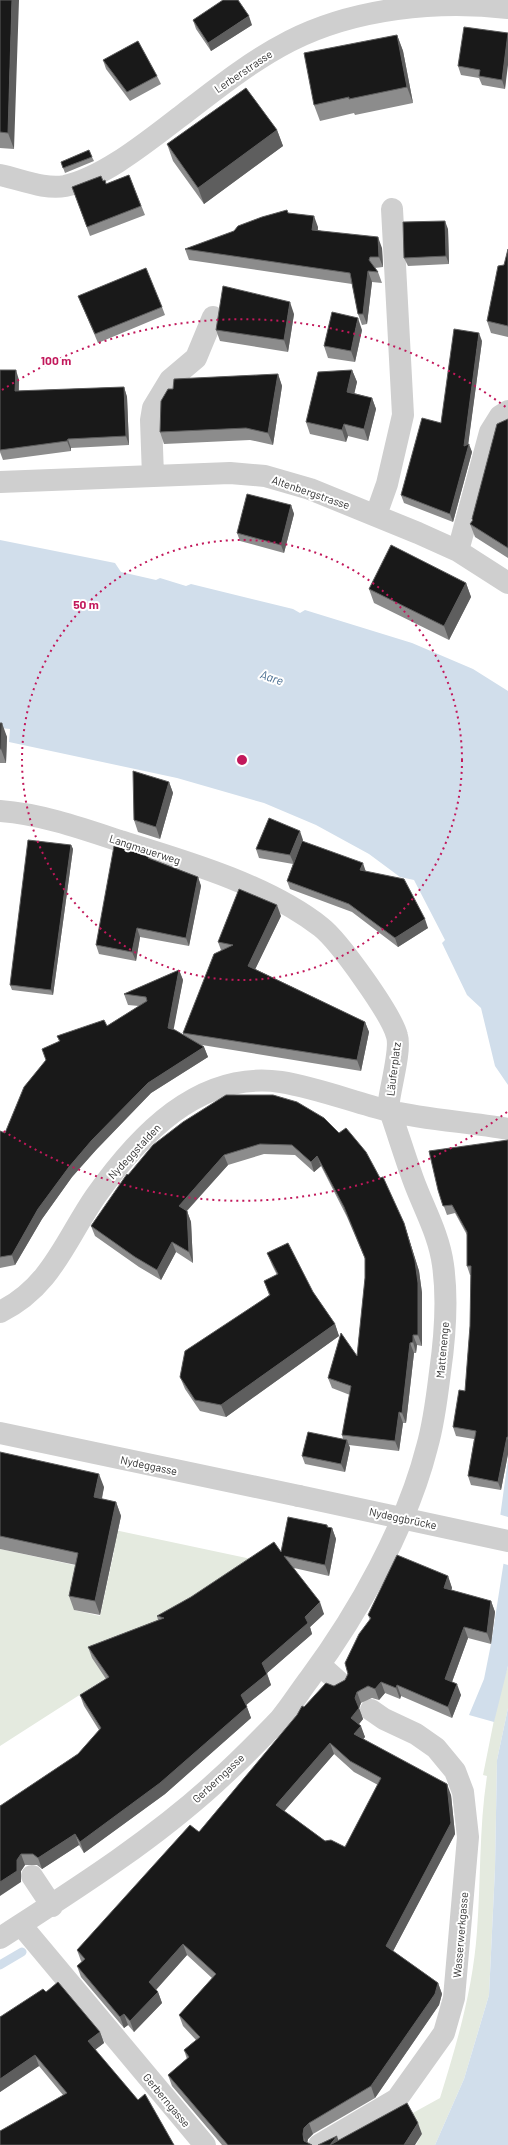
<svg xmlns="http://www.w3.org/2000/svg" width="508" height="2145" viewBox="0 0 508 2145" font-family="Barlow,sans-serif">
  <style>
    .green { fill: #e4eadf }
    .water { fill: #d1deeb }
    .pier { fill: #fff }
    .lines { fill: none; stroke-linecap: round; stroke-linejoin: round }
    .stream { stroke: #d1deeb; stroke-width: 9 }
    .minor { stroke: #cfcfcf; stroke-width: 22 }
    .minor-bridge { stroke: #cfcfcf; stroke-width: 22 }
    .wall { fill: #8c8c8c; fill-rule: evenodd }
    .shaded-wall { fill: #5e5e5e }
    .building { fill: #191919; stroke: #5e5e5e; fill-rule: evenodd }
    .ring { fill: none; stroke: #c2185b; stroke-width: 2; stroke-dasharray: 2 4 }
    .labels { text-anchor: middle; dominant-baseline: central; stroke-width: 4; stroke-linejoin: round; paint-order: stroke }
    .street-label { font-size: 11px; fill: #323232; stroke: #fff }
    .water-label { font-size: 12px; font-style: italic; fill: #466b8e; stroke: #fff }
    .centre { fill: #c2185b; stroke: #fff; stroke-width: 2 }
    .ring-label { font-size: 12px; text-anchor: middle; font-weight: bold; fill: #c2185b; stroke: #fff; stroke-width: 4; stroke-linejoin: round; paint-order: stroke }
  </style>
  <rect width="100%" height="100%" fill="#fff"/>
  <!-- green -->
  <path class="green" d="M 110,1529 L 265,1562 L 92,1657 L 106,1678 L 0,1746 L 0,1549 L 83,1567 L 74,1610 L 100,1616 L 114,1552 Z
    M 508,1666 L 508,1708 L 497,1760 L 495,1868 L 489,1995 L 464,2079 L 435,2145 L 416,2145 L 422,2134 L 411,2114 L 440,2098 C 457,2043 473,1989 477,1931 C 481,1880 479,1827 487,1776 L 483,1775 L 499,1695 Z"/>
  <!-- water -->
  <path class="water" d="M 0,540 L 115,563 L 121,572 L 156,580 L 160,578 L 186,586 L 191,584 L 293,609 L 300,613 L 305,610 L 412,643 L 473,669 L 508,691 L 508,1085 L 495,1066 L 481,1008 L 467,995 L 442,943 L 445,940 L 414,880 L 400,877 L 369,854 L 316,825 L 264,803 L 177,778 L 9,742 L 10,729 L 0,728 Z
    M 508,1459 L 508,1666 L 494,1722 L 469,1715 L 484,1679 L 491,1644 L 507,1541 L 497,1539 Z
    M 508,1708 L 508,2145 L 435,2145 L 464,2079 L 489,1995 L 495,1868 L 497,1760 Z"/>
  <!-- pier -->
  <path class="pier" d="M 498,1514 L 508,1517 L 508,1565 L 501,1563 L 505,1543 L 495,1540 Z"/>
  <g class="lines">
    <!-- stream -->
    <path class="stream" d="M 0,1965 L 22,1952"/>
    <!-- minor -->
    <path class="minor" d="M 0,175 C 20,179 45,190 65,186 C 105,177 149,140 181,116 C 216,89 251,61 290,41 C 355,8 437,0 508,8
      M 153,476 L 151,420 L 153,408 L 170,380 L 196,358 L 213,317
      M 0,482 L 230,473 L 265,476 L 310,489 L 418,533 L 458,551 L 508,583
      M 376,515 L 387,484 L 403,415 L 392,209
      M 458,551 L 490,432 L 500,416 L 508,411
      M 0,811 C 41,814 81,828 120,841 C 185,861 268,885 321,927 C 339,941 392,1015 397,1036 C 401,1049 391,1085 389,1101 L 390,1111 C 398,1134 405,1157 413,1179 C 423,1207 439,1234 443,1265 C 448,1300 445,1337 440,1372 C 437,1397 434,1423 427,1447 C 407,1526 358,1613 310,1678 C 300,1691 291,1706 280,1719 C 259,1741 237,1763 215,1783 C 149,1843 74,1890 0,1938
      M 0,1312 C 51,1287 65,1241 95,1197 C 138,1136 199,1070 281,1082 C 318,1088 353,1102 389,1111 C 428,1120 469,1122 508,1129
      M 0,1433 L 299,1496
      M 320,1665 L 340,1683
      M 32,1876 L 52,1906
      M 21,1925 L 205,2145
      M 319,2145 L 397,2099 L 444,2033 L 454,1998 L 468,1837 L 463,1792 L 455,1771 L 436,1748 L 416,1734 L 384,1719 L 371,1710"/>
    <!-- minor-bridge -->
    <path class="minor-bridge" d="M 299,1496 L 508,1541"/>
  </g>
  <!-- wall -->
  <path class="wall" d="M 0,0 L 14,149 L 0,148 Z
    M 193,20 L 252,25 L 211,51 L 196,29 Z
    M 508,33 L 505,89 L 482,85 L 479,78 L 461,75 L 458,66 Z
    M 397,35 L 403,51 L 413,103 L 355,115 L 354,113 L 320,121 L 314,105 Z
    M 103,60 L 157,76 L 161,84 L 130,101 L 106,69 Z
    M 277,130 L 283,146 L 204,204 L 173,161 L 167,144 Z
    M 92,157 L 94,161 L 65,173 L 61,162 Z
    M 129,175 L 145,215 L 90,236 L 72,187 L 103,181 L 106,184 Z
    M 288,213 L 318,227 L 318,230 L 382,248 L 383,267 L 375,268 L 378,272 L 382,283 L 372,282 L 367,324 L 362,325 L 358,314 L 352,284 L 189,260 L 185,249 Z
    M 448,229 L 449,264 L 408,266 L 404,258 Z
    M 508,249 L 508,337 L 491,333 L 487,321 L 504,265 Z
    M 78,296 L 162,307 L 165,315 L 98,343 Z
    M 294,314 L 288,352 L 220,341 L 216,330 Z
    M 362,330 L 355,362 L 328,358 L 324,346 Z
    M 482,341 L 468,444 L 472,452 L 453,522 L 404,503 L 401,495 L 441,423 Z
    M 0,370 L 19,380 L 19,391 L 124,387 L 127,397 L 129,445 L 71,448 L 71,451 L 3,460 L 0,452 Z
    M 352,370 L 357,382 L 354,393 L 372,398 L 376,409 L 368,441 L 348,436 L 346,442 L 310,434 L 306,422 Z
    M 278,374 L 282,386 L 273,445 L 250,440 L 164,444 L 160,432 L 173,389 Z
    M 508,419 L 508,558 L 475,537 L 470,524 L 472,521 L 472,519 Z
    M 291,505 L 294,514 L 284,553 L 240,541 L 237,533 Z
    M 466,583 L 471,597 L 449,640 L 374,603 L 369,589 Z
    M 0,723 L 7,737 L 6,763 L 0,763 Z
    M 169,782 L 173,793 L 160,839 L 138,832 L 134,820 Z
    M 303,840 L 302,841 L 366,871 L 428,928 L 398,947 L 352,912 L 290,889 L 287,881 L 293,864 L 259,858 L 256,849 Z
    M 71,845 L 73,849 L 53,995 L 12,990 L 10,985 Z
    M 149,855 L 150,858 L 198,877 L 201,886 L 189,946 L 140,937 L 136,961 L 99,954 L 96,945 Z
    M 281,916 L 255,969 L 365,1022 L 369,1032 L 361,1071 L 202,1045 L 204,1047 L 208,1057 L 151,1093 L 96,1150 L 72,1177 L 42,1219 L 15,1265 L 0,1268 L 0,1131 L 5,1133 L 46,1060 L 59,1041 L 57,1036 L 107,1026 L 139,1006 L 128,1005 L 124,994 L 179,970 L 183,980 L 173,1029 L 183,1035 L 183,1033 L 221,950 L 218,942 Z
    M 273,1095 L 404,1223 L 419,1271 L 422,1293 L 422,1346 L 417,1345 L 416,1353 L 414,1353 L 406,1423 L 403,1423 L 399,1451 L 349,1445 L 350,1448 L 345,1472 L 305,1464 L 302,1456 L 343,1439 L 342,1435 L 350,1395 L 332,1388 L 328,1378 L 357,1356 L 365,1278 L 365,1259 L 347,1217 L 321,1166 L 314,1172 L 295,1155 L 264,1154 L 228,1165 L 187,1211 L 191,1222 L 193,1263 L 176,1252 L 161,1280 L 139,1267 L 95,1236 L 91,1226 L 128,1175 Z
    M 508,1140 L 508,1454 L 501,1490 L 471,1485 L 468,1476 L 474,1439 L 456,1436 L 453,1427 L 465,1391 L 470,1326 L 471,1275 L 470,1275 L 467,1266 L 467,1235 L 455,1213 L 447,1215 L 438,1190 Z
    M 267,1253 L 313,1292 L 335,1324 L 339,1336 L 226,1417 L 200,1411 L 185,1389 L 180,1377 L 269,1295 L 264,1281 L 277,1275 L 272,1265 Z
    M 0,1452 L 104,1487 L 102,1499 L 116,1502 L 121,1516 L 100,1615 L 74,1610 L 69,1596 L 76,1565 L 0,1549 Z
    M 327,1525 L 328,1528 L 332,1528 L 336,1539 L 329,1576 L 294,1568 L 324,1614 L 310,1627 L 312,1634 L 267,1673 L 271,1685 L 246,1705 L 251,1718 L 165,1794 L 84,1853 L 79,1845 L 42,1869 L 37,1865 L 25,1865 L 21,1871 L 21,1882 L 0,1806 L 78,1754 L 99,1730 L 84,1706 L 80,1695 L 106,1679 L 92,1658 L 88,1647 L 158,1620 L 157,1616 L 281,1552 Z
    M 448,1576 L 452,1588 L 451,1590 L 491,1601 L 495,1612 L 491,1644 L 468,1638 L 452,1682 L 461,1695 L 452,1718 L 401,1696 L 400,1699 L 385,1693 L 379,1700 L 372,1698 L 361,1703 L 359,1708 L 363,1719 L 359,1724 L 365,1737 L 363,1739 L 451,1795 L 455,1834 L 393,1951 L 438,1983 L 442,1994 L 439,2005 L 375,2098 L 313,2134 L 308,2139 L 307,2142 L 312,2145 L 222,2145 L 172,2086 L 168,2075 L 187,2059 L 184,2050 L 196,2040 L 183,2026 L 179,2015 L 212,1978 L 187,1955 L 156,1990 L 158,1992 L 162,2003 L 134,2032 L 128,2025 L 124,2028 L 81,1977 L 77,1966 L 82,1962 L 81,1961 L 77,1950 L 199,1832 L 304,1707 L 334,1686 L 345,1680 L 370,1620 L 368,1615 ZM 334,1754 L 354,1772 L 378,1785 L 345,1847 L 325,1841 L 284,1811 Z
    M 46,1992 L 100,2032 L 104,2043 L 95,2050 L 174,2145 L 63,2095 L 39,2066 L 0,2092 L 0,2017 Z"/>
  <!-- shaded-wall -->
  <path class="shaded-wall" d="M 12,0 L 19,0 L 14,149 L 8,133 Z
    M 249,16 L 252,25 L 211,51 L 208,43 Z
    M 508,33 L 508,65 L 505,89 L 502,80 Z
    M 397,35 L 403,51 L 413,103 L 407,87 Z
    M 277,130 L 283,146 L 204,204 L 198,188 Z
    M 314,216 L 318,227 L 316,240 L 312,230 Z
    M 445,221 L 448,229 L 449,264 L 446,256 Z
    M 378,237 L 382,248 L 383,267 L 379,257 Z
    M 368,271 L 372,282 L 367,324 L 363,314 Z
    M 290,302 L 294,314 L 288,352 L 284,340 Z
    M 358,318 L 362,330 L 355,362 L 351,351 Z
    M 479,333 L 482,341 L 468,446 L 469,444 L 472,452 L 453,522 L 450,514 L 464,446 Z
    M 16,370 L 19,380 L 18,400 L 15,391 Z
    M 352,370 L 357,382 L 352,404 L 347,392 Z
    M 278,374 L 282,386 L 273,445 L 268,433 Z
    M 124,387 L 127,397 L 129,445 L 126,436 Z
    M 372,398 L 376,409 L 368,441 L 364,429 Z
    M 344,424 L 348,436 L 346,442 L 342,430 Z
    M 68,439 L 71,448 L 71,451 L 67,441 Z
    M 291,505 L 294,514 L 284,553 L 281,545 Z
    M 466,583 L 471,597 L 449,640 L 444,626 Z
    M 2,723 L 7,737 L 6,763 L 1,749 Z
    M 169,782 L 173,793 L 160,839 L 156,827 Z
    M 300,831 L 303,840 L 294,864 L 290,855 Z
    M 71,845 L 73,849 L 53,995 L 51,990 Z
    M 363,863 L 366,872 L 360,870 Z
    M 198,877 L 201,886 L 189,946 L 186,938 Z
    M 277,905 L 281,916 L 252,976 L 248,966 Z
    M 425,919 L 428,928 L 398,947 L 395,938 Z
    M 137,928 L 140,937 L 136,961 L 132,952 Z
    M 179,970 L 183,980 L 172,1038 L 168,1028 Z
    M 365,1022 L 369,1032 L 361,1071 L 357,1060 Z
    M 204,1047 L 208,1057 L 151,1093 L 96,1150 L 72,1177 L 42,1219 L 15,1265 L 12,1255 L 38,1209 L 69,1167 L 92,1140 L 148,1083 Z
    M 224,1155 L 228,1165 L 182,1216 L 179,1206 Z
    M 317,1156 L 321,1166 L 314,1172 L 311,1162 Z
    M 187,1211 L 191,1222 L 193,1263 L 189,1252 Z
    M 404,1223 L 419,1271 L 422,1293 L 422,1346 L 418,1335 Z
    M 172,1242 L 176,1252 L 161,1280 L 157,1270 Z
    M 335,1324 L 339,1336 L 226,1417 L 221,1405 Z
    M 413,1335 L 417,1345 L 416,1353 L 413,1342 Z
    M 410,1343 L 414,1353 L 406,1423 L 402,1413 Z
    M 399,1412 L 403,1423 L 399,1451 L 395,1441 Z
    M 507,1437 L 508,1440 L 508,1454 L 501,1490 L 498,1482 Z
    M 347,1440 L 350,1448 L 345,1472 L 341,1464 Z
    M 99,1474 L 104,1487 L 99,1511 L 94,1497 Z
    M 116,1502 L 121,1516 L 100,1615 L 95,1601 Z
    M 327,1525 L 331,1534 L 332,1528 L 336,1539 L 329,1576 L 325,1565 Z
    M 448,1576 L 452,1588 L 448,1599 L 444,1588 Z
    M 491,1601 L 495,1612 L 491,1644 L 487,1633 Z
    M 320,1602 L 324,1614 L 310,1627 L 312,1634 L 266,1674 L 262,1663 L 305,1617 Z
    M 464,1627 L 468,1638 L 449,1690 L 445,1679 Z
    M 267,1674 L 271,1685 L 245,1706 L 241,1695 Z
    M 381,1682 L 385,1693 L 379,1700 L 375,1689 Z
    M 457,1684 L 461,1695 L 452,1718 L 448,1707 Z
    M 397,1685 L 401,1696 L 400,1699 L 396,1688 Z
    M 357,1692 L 361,1703 L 359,1708 L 363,1719 L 355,1729 L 351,1718 L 355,1698 Z
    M 247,1707 L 251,1718 L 165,1794 L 84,1853 L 80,1842 Z
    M 361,1726 L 365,1737 L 358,1745 L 354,1734 Z
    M 330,1743 L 334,1754 L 280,1816 L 276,1805 Z
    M 447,1784 L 451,1795 L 455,1834 L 390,1957 L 386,1946 Z
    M 75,1834 L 79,1845 L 42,1869 L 38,1858 Z
    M 21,1854 L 25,1865 L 21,1871 L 21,1882 L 0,1896 L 0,1882 L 17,1860 Z
    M 183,1944 L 187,1955 L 153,1993 L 149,1982 Z
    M 438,1983 L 442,1994 L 439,2005 L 375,2098 L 371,2086 Z
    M 158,1992 L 162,2003 L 134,2032 L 130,2021 Z
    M 124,2014 L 128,2025 L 124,2028 L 120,2017 Z
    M 100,2032 L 104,2043 L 92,2052 L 88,2041 Z
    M 35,2055 L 39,2066 L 0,2092 L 0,2079 Z
    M 309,2123 L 313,2134 L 308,2139 L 307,2145 L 306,2145 L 303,2134 L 304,2128 Z
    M 418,2123 L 422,2134 L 415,2145 L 404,2145 Z
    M 337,2136 L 340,2145 L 330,2145 Z"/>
  <!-- building -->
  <path class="building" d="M 0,0 L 12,0 L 8,133 L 0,132 Z
    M 223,0 L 238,0 L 249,16 L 208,43 L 193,20 Z
    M 464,27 L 508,33 L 502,80 L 479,76 L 480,70 L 458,66 Z
    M 397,35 L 407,87 L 349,99 L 349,97 L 314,105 L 304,53 Z
    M 138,41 L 157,76 L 127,92 L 103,60 Z
    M 246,88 L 277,130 L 198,188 L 167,144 Z
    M 89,150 L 92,157 L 63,168 L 61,162 Z
    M 129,175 L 141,206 L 87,227 L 72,187 L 101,176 L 103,181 L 105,180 L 106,184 Z
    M 287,210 L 288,213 L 314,216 L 312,230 L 378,237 L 379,257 L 370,257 L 369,260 L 378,272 L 368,271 L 363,314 L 358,314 L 350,273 L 185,249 L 234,231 L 238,226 L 262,217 Z
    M 445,221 L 446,256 L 404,258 L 403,222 Z
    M 508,249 L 508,326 L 487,321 L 498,266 L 504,265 Z
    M 146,268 L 162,307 L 95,334 L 78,296 Z
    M 223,286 L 290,302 L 284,340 L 216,330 Z
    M 332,312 L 358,318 L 351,351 L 324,346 Z
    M 454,329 L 479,333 L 464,446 L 469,444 L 450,514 L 401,495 L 422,418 L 441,423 Z
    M 0,370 L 16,370 L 15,391 L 124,387 L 126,436 L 68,439 L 67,441 L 0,450 Z
    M 352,370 L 347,392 L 372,398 L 364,429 L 344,424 L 342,430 L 306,422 L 318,372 Z
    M 278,374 L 268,433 L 246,428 L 160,432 L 161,401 L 168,389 L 173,389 L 174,379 Z
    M 508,419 L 508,548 L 470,524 L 473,520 L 472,519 L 497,424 Z
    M 247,494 L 291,505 L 281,545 L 237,533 Z
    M 391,545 L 466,583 L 444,626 L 369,589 Z
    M 0,723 L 2,723 L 1,749 L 0,749 Z
    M 133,771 L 169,782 L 156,827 L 134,820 Z
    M 269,818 L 300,831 L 290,855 L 256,849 Z
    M 28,840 L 71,845 L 51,990 L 10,985 Z
    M 302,841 L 363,863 L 360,870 L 404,879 L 425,919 L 395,938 L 349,904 L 287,881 Z
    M 114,846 L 149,855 L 148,858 L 198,877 L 186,938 L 137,928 L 132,952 L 96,945 Z
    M 239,889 L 277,905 L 248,966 L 365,1022 L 357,1060 L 183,1033 L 214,954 L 233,945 L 218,942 Z
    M 179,970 L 168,1028 L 175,1030 L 204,1047 L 148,1083 L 92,1140 L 69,1167 L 38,1209 L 12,1255 L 0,1257 L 0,1131 L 5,1133 L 24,1087 L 46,1060 L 42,1049 L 60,1041 L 57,1036 L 104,1020 L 107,1026 L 147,1001 L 146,997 L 124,994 Z
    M 226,1095 L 273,1095 L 297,1102 L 324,1118 L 339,1133 L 346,1128 L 366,1152 L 380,1178 L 383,1177 L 404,1223 L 415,1261 L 418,1283 L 418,1335 L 413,1335 L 413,1342 L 410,1343 L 402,1413 L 399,1412 L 395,1441 L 342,1435 L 351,1386 L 328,1378 L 341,1333 L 357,1356 L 365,1278 L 365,1258 L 344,1207 L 317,1156 L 311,1162 L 292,1145 L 260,1144 L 224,1155 L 179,1206 L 187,1211 L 189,1252 L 172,1242 L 157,1270 L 135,1257 L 91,1226 L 127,1174 L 128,1175 L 153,1145 L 183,1122 Z
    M 508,1140 L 508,1437 L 507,1437 L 498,1482 L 468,1476 L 476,1431 L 453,1427 L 459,1390 L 465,1391 L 470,1326 L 471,1266 L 467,1266 L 467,1232 L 452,1205 L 443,1206 L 438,1190 L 429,1151 Z
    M 288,1243 L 313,1292 L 335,1324 L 221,1405 L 195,1400 L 180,1377 L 185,1351 L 270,1295 L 264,1281 L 278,1274 L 267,1253 Z
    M 308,1432 L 347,1440 L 341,1464 L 302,1456 Z
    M 0,1452 L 99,1474 L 94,1497 L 116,1502 L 95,1601 L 69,1596 L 78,1553 L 0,1536 Z
    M 288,1517 L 327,1525 L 327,1527 L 332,1528 L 325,1565 L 284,1556 L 320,1602 L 305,1617 L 308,1623 L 262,1663 L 267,1674 L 241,1695 L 247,1707 L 160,1783 L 80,1842 L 75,1834 L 38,1858 L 33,1854 L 21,1854 L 17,1860 L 17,1871 L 0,1882 L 0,1806 L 78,1754 L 101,1728 L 80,1695 L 109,1677 L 88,1647 L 164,1618 L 157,1616 L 191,1597 L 274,1542 L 281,1552 Z
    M 397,1555 L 448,1576 L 444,1588 L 491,1601 L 487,1633 L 464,1627 L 445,1679 L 457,1684 L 448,1707 L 397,1685 L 396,1688 L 381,1682 L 375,1689 L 368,1686 L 357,1692 L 355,1698 L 359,1708 L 351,1718 L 361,1726 L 354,1734 L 447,1784 L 451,1823 L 386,1946 L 438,1983 L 435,1994 L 371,2086 L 309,2123 L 304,2128 L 303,2134 L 304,2141 L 312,2145 L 228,2145 L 168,2075 L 189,2057 L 184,2050 L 200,2037 L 179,2015 L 216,1974 L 183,1944 L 149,1982 L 158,1992 L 130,2021 L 124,2014 L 120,2017 L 77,1966 L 85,1959 L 77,1950 L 190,1825 L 199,1832 L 297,1715 L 302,1706 L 304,1707 L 326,1683 L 334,1686 L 345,1680 L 348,1674 L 345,1663 L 359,1634 L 371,1618 L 368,1615 ZM 330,1743 L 350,1761 L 381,1778 L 345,1847 L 331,1840 L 325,1841 L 276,1805 Z
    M 58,1982 L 100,2032 L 88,2041 L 138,2100 L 145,2094 L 174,2145 L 0,2145 L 0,2131 L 67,2093 L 35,2055 L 0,2079 L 0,2017 L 43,1989 L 46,1992 Z
    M 407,2103 L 418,2123 L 404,2145 L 330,2145 Z
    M 337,2136 L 330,2145 L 318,2145 Z"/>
  <!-- distance rings -->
  <g class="ring">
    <circle cx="242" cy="760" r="220"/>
    <path d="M507 1112A441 441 0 0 1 2 1130M2 390A441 441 0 0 1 507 408"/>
  </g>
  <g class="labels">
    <!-- street labels -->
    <g class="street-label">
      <text transform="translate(243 71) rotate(-34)">Lerberstrasse</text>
      <text transform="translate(311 492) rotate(19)">Altenbergstrasse</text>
      <text transform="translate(145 849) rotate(18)">Langmauerweg</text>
      <text transform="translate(393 1069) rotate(-83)">Läuferplatz</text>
      <text transform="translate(134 1151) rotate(-47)">Nydeggstalden</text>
      <text transform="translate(442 1350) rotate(-85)">Mattenenge</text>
      <text transform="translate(149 1465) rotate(12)">Nydeggasse</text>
      <text transform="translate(403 1518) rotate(12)">Nydeggbrücke</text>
      <text transform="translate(218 1778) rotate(-43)">Gerberngasse</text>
      <text transform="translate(460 1935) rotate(-85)">Wasserwerkgasse</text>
      <text transform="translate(167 2100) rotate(50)">Gerberngasse</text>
    </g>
    <!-- water labels -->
    <g class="water-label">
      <text transform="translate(272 677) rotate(18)">Aare</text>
    </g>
  </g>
  <circle cx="242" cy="760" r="6" class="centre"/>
  <g class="ring-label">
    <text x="56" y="365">100 m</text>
    <text x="86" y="609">50 m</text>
  </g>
</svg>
